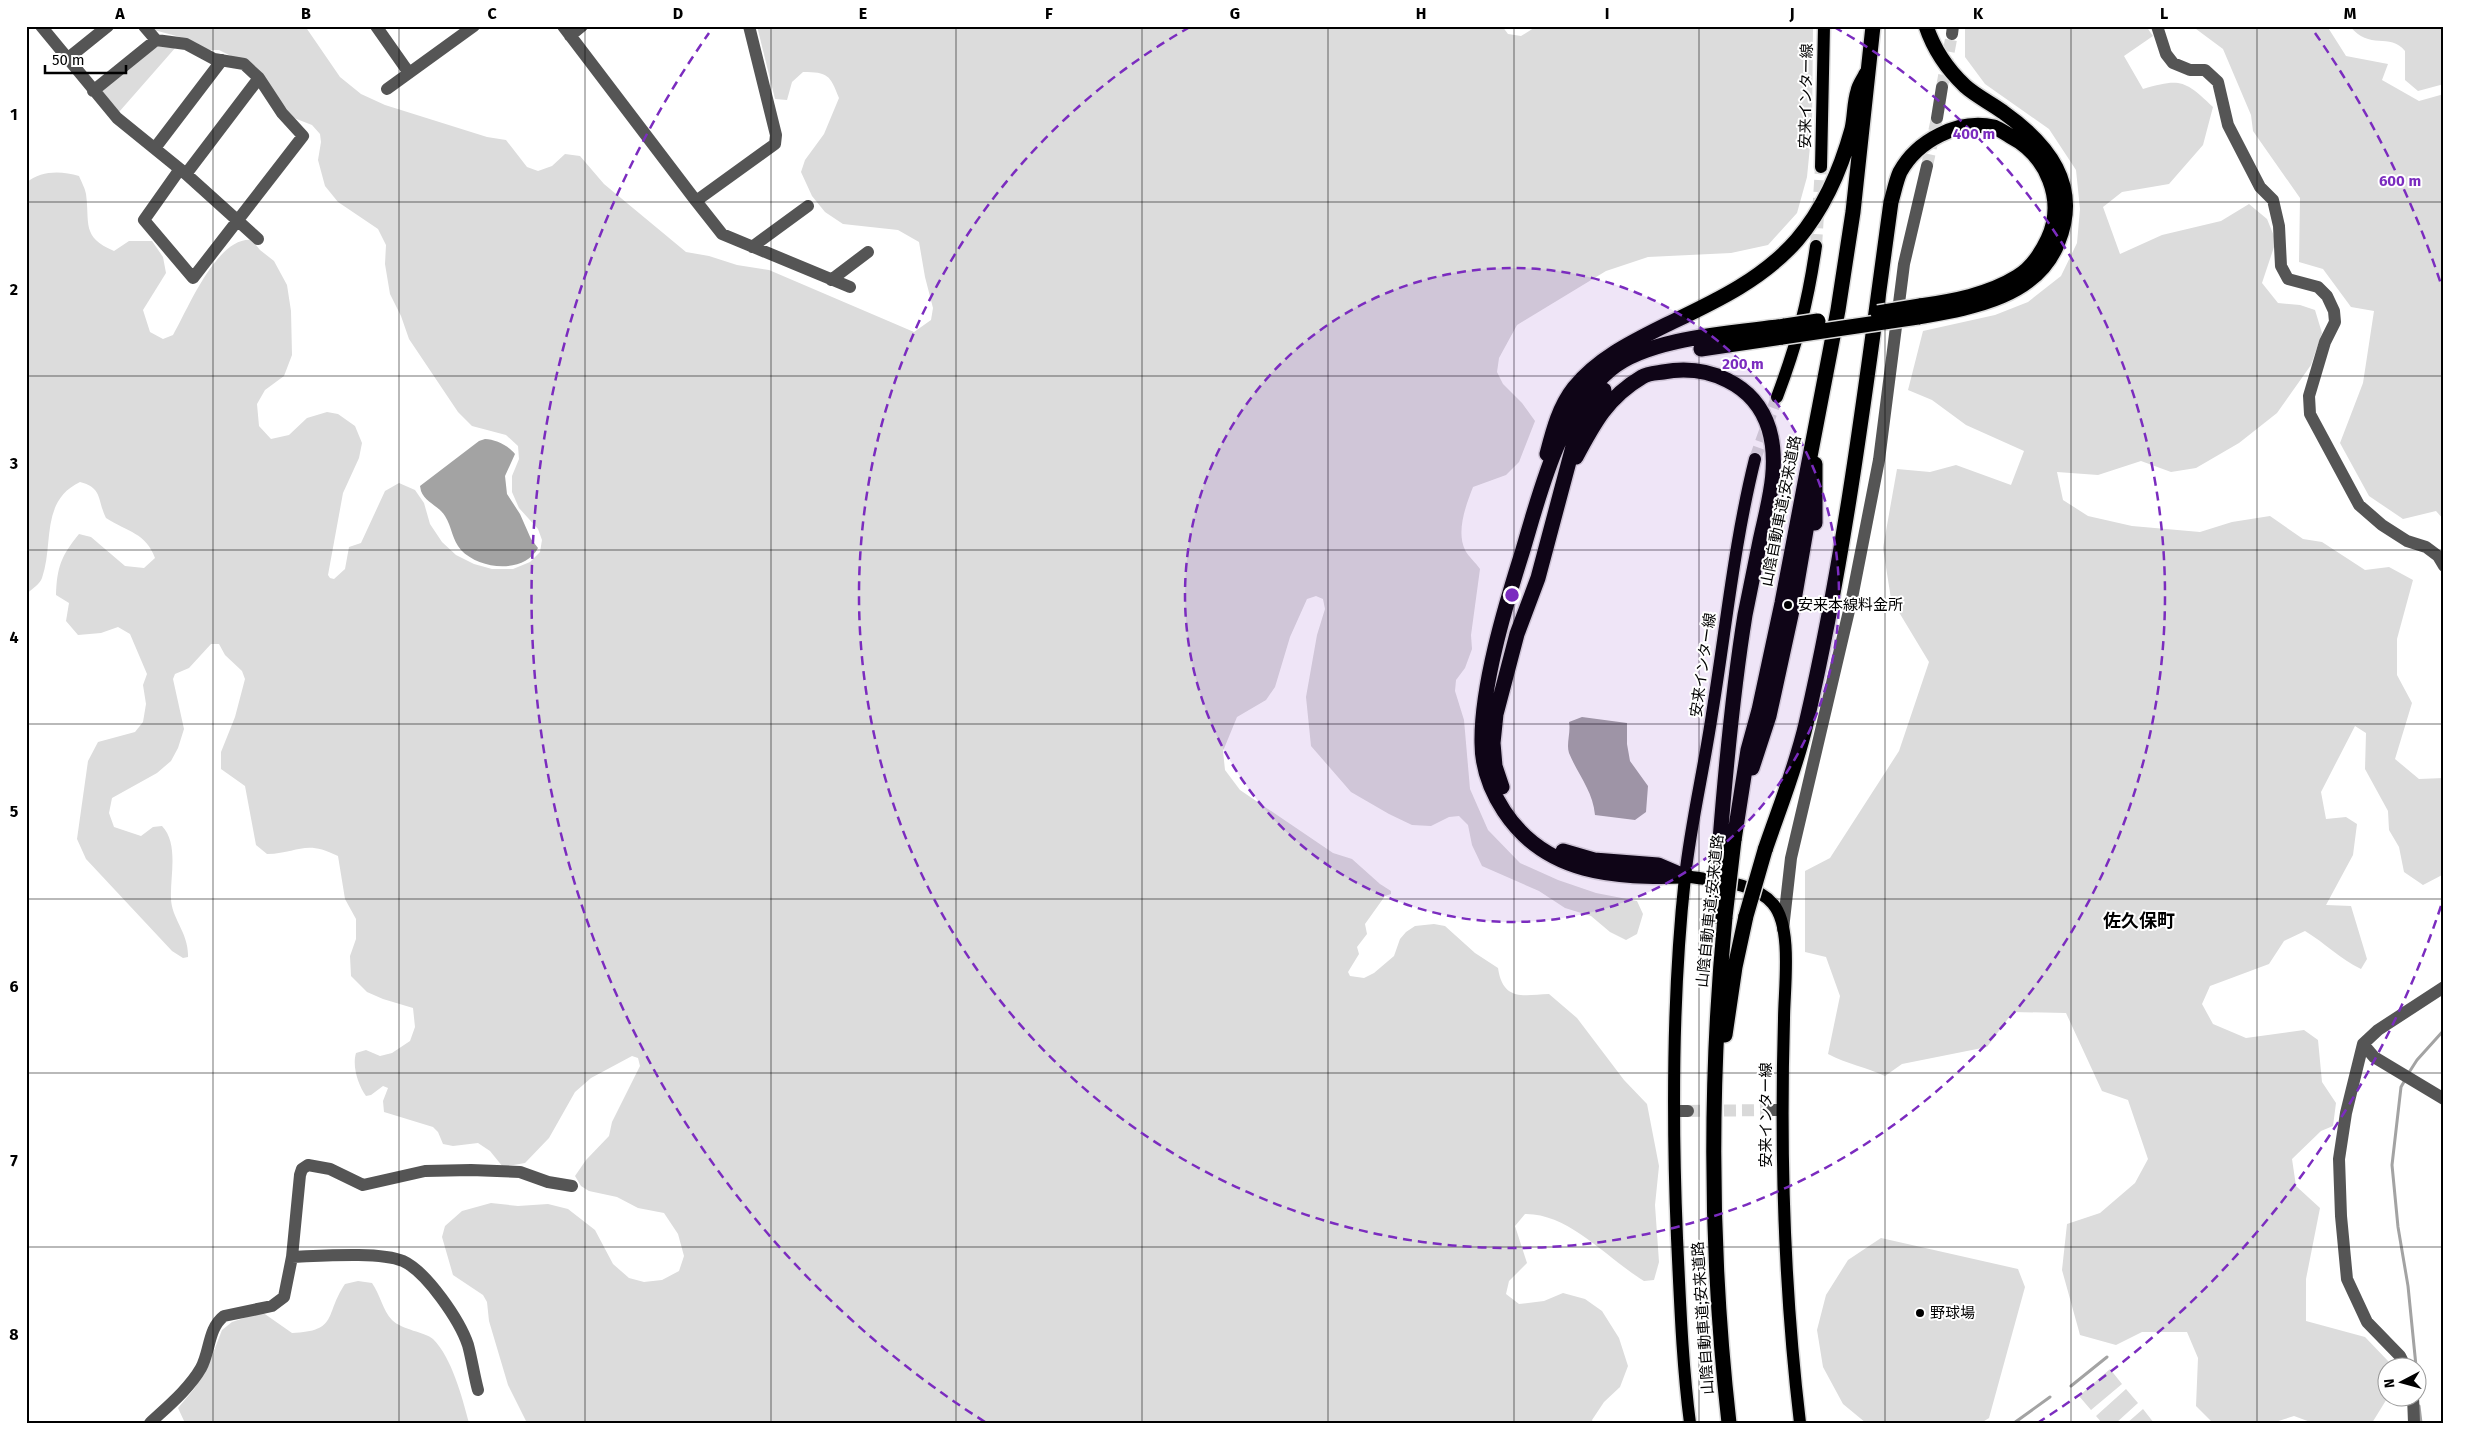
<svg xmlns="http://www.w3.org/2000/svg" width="2470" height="1449" viewBox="0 0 2470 1449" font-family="'Fira Sans','Noto Sans JP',sans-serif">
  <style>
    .green { fill: #dcdcdc }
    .water { fill: #a3a3a3 }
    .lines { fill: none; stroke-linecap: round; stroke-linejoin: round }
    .stream { stroke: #a3a3a3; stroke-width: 3 }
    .minor-tunnel { stroke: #d9d9d9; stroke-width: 12; stroke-dasharray: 12 6; stroke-linecap: butt }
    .major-tunnel { stroke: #d9d9d9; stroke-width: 12; stroke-dasharray: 12 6; stroke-linecap: butt }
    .major-casing { stroke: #dbdbdb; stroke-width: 15 }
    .highway-casing { stroke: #dbdbdb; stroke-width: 18 }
    .minor { stroke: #555; stroke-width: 12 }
    .major { stroke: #000; stroke-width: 12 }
    .highway { stroke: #000; stroke-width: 15 }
    .highway-bridge-casing { stroke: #dbdbdb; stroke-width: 18; stroke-linecap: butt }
    .highway-bridge { stroke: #000; stroke-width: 15 }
    .grid { fill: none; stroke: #000; stroke-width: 1; stroke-opacity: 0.55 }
    .ring { fill: none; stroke: #7b2cbf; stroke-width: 2.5; stroke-dasharray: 9 6 }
    .poi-dot { fill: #000; stroke: #fff; stroke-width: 2 }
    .labels { text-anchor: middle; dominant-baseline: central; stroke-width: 4; stroke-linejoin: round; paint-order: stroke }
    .street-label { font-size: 15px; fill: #000; stroke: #fff }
    .poi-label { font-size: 15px; fill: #000; stroke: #fff; text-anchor: start }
    .quarter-label { font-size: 18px; font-weight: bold; fill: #000; stroke: #fff }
    .centre { fill: #7b2cbf; stroke: #fff; stroke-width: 2.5 }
    .ring-label { font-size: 15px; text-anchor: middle; font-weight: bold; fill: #7b2cbf; stroke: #fff; stroke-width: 4; stroke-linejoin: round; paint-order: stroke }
    .neatline { fill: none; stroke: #000; stroke-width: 2 }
    .grid-label { font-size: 16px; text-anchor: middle; font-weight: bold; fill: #000 }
  </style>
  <rect width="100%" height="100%" fill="#fff"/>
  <!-- green -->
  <path class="green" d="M 149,26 L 305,26 L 340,77 L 361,94 L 385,105 L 487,137 L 506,140 L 527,167 L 538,171 L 552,166 L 565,154 L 580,156 L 604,184 L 686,252 L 709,256 L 737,265 L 769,270 L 914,332 L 931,320 L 933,308 L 925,277 L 919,242 L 898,230 L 843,224 L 825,212 L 812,196 L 801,172 L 805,160 L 824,134 L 839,98 C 830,75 828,72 803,72 L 792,82 L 787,100 L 775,99 L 757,26 L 1502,26 L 1508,34 L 1521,36 L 1537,26 L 1813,26 L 1812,126 L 1807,177 L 1797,213 L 1768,245 L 1731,253 L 1648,257 L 1606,271 L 1517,325 L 1499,358 L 1497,372 L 1503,384 L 1522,403 L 1535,421 L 1519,462 L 1506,475 L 1473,487 C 1466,505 1456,531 1465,550 C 1468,556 1476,563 1480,569 L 1471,635 L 1472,649 L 1465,668 L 1456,680 L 1455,691 L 1464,720 L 1470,789 L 1488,830 L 1520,863 L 1558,880 L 1596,893 L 1637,901 L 1643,914 L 1637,934 L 1626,940 L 1610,932 L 1591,916 L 1565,908 L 1539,891 L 1482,866 L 1472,845 L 1468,825 L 1459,816 L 1449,817 L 1431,826 L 1412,825 L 1389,814 L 1351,792 L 1311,746 L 1306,697 L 1317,635 L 1325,609 L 1323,599 L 1316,596 L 1307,599 L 1290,637 L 1275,687 L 1266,700 L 1237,717 L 1223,751 L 1225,770 L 1240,790 L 1333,853 L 1352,859 L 1380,884 L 1391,891 L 1391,894 L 1385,896 L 1365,924 L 1367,934 L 1357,947 L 1359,954 L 1348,972 L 1350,976 L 1364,978 L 1374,973 L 1394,956 L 1400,939 L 1406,932 L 1415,926 L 1434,924 L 1445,926 L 1475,953 L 1498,968 C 1503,1002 1524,995 1549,994 L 1577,1018 L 1624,1080 L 1647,1104 L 1659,1166 L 1655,1205 L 1659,1262 L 1654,1280 L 1644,1281 C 1609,1260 1569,1213 1525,1214 L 1515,1226 L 1527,1263 L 1509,1281 L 1506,1294 L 1519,1304 L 1544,1301 L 1563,1293 L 1585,1299 L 1602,1311 L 1619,1338 L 1628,1366 L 1620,1387 L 1604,1402 L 1592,1420 L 1593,1423 L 527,1423 L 508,1385 L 489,1321 L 487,1302 L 483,1295 L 453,1275 L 442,1237 L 445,1226 L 462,1211 L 491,1203 L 518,1206 L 548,1204 L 568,1209 L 595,1230 L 613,1264 L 629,1278 L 644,1282 L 662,1280 L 679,1271 L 684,1256 L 678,1234 L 664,1213 L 638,1208 L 617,1197 L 589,1191 L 581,1186 L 575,1176 L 586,1160 L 609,1136 L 612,1122 L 640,1066 L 638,1058 L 632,1056 L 591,1078 L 575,1092 L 549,1138 L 525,1163 L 503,1167 L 490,1151 L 478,1143 L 453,1146 L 443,1144 L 438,1132 L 433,1127 L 384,1112 L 383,1101 L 388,1088 L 383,1086 L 371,1095 L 366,1096 C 358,1085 352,1066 356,1053 L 366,1050 L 380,1056 L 392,1053 L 410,1041 L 415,1027 L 413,1008 L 383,999 L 367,992 L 351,976 L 350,956 L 356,939 L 356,919 L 345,899 L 338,856 C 305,839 299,853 267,854 L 256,845 L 245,786 L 221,769 L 221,752 L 235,717 L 245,679 L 242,671 L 225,655 L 219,644 L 211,644 L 189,668 L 175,674 L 173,679 L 184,729 L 178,748 L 171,761 L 157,773 L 112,798 L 109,813 L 114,827 L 141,836 L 153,827 L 162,826 C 179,844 170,876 171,898 C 171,918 189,933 188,957 L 183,958 L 172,951 L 86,859 L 77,839 L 88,761 L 98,742 L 135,732 L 143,722 L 146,704 L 143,685 L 147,674 L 130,634 L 118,627 L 101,633 L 78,635 L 66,621 L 69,603 L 56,595 C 57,567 61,556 79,534 L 91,537 L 125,566 L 144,568 L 155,558 C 146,533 128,532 106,518 C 97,500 103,488 80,482 C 40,501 54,544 42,578 C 40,584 31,590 26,594 L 26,183 C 42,170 61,171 79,176 C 81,181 85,188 86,194 C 90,223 81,237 114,251 L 129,241 L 152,241 L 163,257 L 166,273 L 143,310 L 150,332 L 163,339 L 173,335 C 188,309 217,236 252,240 L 260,250 L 274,261 L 287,285 L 291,311 L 292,355 L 284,376 L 265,390 L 257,404 L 259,426 L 271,439 L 289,435 L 307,418 L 327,412 L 338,414 L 355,426 L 362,443 L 359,458 L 343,493 L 328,575 L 330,578 L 334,579 L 345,569 L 349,547 L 361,543 L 385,491 L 399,483 L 415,490 L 424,503 L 430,524 L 442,542 L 456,555 L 474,564 L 492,569 L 513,569 L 530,562 L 540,552 L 542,540 L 538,529 L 519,508 L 512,492 L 512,476 L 519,459 L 518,446 L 506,435 L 472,426 L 458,412 L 409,339 L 401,316 L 390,294 L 385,264 L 386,245 L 378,229 L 338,202 L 325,186 L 318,160 L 321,142 L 320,134 L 312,125 L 294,118 L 253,67 L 219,50 L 209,50 L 180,37 L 154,30 Z
    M 1965,26 L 2146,26 L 2153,36 L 2124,56 L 2143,89 C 2180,78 2185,80 2213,107 L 2203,145 L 2169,184 L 2122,192 L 2103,207 L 2120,254 L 2162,235 L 2221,221 L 2249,204 L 2267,219 L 2276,241 L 2262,283 L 2278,303 L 2300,305 L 2315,310 L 2322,333 L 2311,365 L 2277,413 L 2239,443 L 2196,468 L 2171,472 L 2141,461 L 2098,475 L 2057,472 L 2063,500 L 2088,516 L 2132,526 L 2200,532 L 2232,522 L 2270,516 L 2303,539 L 2322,542 L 2365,570 L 2389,567 L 2413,580 L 2397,639 L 2397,675 L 2412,703 L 2395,759 L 2419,779 L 2444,778 L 2444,874 L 2423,885 L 2404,872 L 2399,847 L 2389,830 L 2388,811 L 2365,769 L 2366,733 L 2355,726 L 2321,792 L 2326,819 L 2346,817 L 2357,824 L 2353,855 L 2326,905 L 2351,906 L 2367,959 L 2361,969 C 2340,959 2325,943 2305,931 L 2284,941 L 2269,964 L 2210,986 L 2202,1004 L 2213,1024 L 2246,1038 L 2304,1030 L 2318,1040 L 2322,1082 L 2336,1103 L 2333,1126 L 2321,1131 L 2292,1159 L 2296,1186 L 2320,1208 L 2306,1279 L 2306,1321 L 2365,1337 L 2389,1362 L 2391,1366 L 2388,1366 L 2388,1397 L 2372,1423 L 2313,1423 L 2294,1416 L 2272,1423 L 2213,1423 L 2196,1406 L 2198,1358 L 2187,1332 L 2142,1332 L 2116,1345 L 2080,1335 L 2062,1270 L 2067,1224 L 2100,1213 L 2135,1183 L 2148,1159 L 2128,1100 L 2102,1091 L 2066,1013 L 2013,1012 L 1987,1047 L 1902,1064 L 1885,1076 C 1866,1067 1847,1064 1828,1054 L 1840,996 L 1826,957 L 1805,952 L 1805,871 L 1830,858 L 1899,751 L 1929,662 L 1891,599 L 1883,548 L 1897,469 L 1930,472 L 1956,465 L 2011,485 L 2024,451 L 1966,425 L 1932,400 L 1908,390 L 1923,331 L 1995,315 L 2028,302 L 2061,276 L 2077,243 L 2080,209 L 2076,170 L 2049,129 L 1985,84 L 1965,57 Z
    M 2192,26 L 2327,26 L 2346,56 L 2388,64 L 2382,80 L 2419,101 L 2444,94 L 2444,520 L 2436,511 L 2403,519 L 2369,496 L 2340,443 L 2363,383 L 2374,311 L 2351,307 L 2323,269 L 2299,262 L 2300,198 L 2253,131 L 2251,115 L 2223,49 Z
    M 2350,26 L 2444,26 L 2444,84 L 2418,91 L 2405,80 L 2405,51 C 2390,32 2369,51 2350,26 Z
    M 158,45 L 176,47 L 119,112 L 103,94 L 103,90 Z
    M 1881,1238 L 2018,1269 L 2025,1287 L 1989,1418 L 1981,1423 L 1866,1423 L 1843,1404 L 1823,1367 L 1817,1330 L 1826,1295 L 1848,1260 Z
    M 358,1281 L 372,1283 C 380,1294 383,1311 392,1320 C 402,1330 425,1332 433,1339 C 452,1358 462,1397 469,1423 L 185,1423 L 178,1408 L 194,1389 L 208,1366 L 222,1330 L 232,1322 L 262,1312 L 292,1333 C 339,1331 324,1315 345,1284 Z
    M 2110,1369 L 2122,1384 L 2091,1410 L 2079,1396 Z
    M 2126,1389 L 2138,1403 L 2116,1423 L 2102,1423 L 2096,1416 Z
    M 2143,1409 L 2154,1423 L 2127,1423 Z"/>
  <!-- water -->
  <path class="water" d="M 485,439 C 495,439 509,446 515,454 L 505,476 L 507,494 L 520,514 L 531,539 L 538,548 C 524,574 480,570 461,550 C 452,540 452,527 445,516 C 439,506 425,502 421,491 L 420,486 L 479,441 Z
    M 1582,717 L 1627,723 L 1627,744 L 1630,761 L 1648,786 L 1646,812 L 1635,820 L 1595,815 C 1593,791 1578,775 1569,753 C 1566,744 1571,732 1569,722 Z"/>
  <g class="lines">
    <!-- stream -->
    <path class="stream" d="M 2408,1074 L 2417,1060 L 2444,1030
      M 2405,1080 L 2401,1087 L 2392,1165 L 2398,1227 L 2408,1286 L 2416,1366
      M 2418,1385 L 2418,1395
      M 2071,1386 L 2107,1357
      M 2419,1406 L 2421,1423
      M 2014,1423 L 2050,1397"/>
    <!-- minor-tunnel -->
    <path class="minor-tunnel" d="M 1942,87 L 1952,34
      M 1927,166 L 1937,118
      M 1688,1111 L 1770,1110"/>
    <!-- major-tunnel -->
    <path class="major-tunnel" d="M 1816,246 L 1821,167
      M 1755,459 L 1777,397"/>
    <defs>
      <path id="major" d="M 1821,167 L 1824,26
        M 1777,397 C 1797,344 1808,302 1816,246
        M 1685,876 C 1713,881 1754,881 1773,904 C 1793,927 1784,990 1784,1019 C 1780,1154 1784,1288 1800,1423
        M 1690,1423 C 1682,1362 1680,1299 1677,1238 C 1672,1118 1672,996 1685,877 C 1691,822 1704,769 1712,714 C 1726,629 1734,543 1755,459"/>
      <path id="highway" d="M 1918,317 C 1969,308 2037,298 2058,242 C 2081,185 2048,144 2003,112 C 1991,103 1976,96 1965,86 C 1947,69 1934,50 1926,26
        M 1701,349 L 1782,337
        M 1547,454 C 1553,431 1559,407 1574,388 C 1598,358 1634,341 1668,324 C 1714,302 1762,280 1797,240 C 1825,207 1841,169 1852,129 C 1855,116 1854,103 1858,91 C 1859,85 1864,79 1866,74
        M 1576,457 C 1594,423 1608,397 1642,377 C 1648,373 1657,373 1663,372 C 1707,364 1755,383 1769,429 C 1780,466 1768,504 1760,541 C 1755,565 1750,590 1745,615 C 1733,689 1726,765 1720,840
        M 1815,464 L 1815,523
        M 1752,768 L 1769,716 L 1793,606 L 1809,513
        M 1502,787 L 1495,766 L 1493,743 L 1496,714 L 1506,676 L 1517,634 L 1538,578 L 1579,424 L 1595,398 L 1604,390
        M 1734,840 L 1748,750 L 1759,710 L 1782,603 L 1838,310 L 1853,212 L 1873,26
        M 1765,850 C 1779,809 1796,767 1806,724 C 1846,552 1867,377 1891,202 C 1894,192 1896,181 1900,172 C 1917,141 1958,119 1994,127 C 1999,129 2005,133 2010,136 C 2047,155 2066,200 2048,239 C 2041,254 2032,268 2017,277 C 1988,295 1953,301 1920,306
        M 1563,851 L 1594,860 L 1658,865 L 1679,874
        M 1685,876 C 1616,878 1546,875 1504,811 C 1491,791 1482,767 1482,743 C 1481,687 1505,607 1522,553 C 1541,490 1558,413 1611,369 C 1649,337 1736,333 1785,326
        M 1725,917 C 1709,1085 1710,1255 1729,1423
        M 1725,1035 L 1735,967 L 1746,916"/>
    </defs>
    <!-- major casing -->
    <use href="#major" class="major-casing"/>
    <!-- highway casing -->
    <use href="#highway" class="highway-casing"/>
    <!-- minor -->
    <path class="minor" d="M 41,26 L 117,118 L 186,174 L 258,239
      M 144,26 L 156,40 L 186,44 L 214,59 L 244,64 L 259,78 L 186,174
      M 376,26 L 409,73
      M 563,26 L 696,201
      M 749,26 L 776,135 L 775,144 L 696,201 L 722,234 L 850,287
      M 2157,26 L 2166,54 L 2173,63 L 2190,70 L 2205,70 L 2218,82 L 2228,125 L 2260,187 L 2273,200 L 2279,226 L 2281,266 L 2288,279 L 2318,287 L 2327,296 L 2334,311 L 2335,322 L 2325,342 L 2309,396 L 2310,414 L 2359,505 L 2382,525 L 2407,541 L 2426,547 L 2438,556 L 2444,566
      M 1952,34 L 1953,26
      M 570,36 L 582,26
      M 67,59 L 108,26
      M 387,89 L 474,26
      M 93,91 L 156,40
      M 1937,118 L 1942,87
      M 155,148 L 222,60
      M 180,169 L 144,220 L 193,278 L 303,136 L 282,113 L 259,78
      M 752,247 L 808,206
      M 831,280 L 868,252
      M 1783,929 L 1791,858 L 1852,598 L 1879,460 L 1904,264 L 1927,166
      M 2363,1044 L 2374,1057 L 2444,1099
      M 1770,1110 L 1782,1110
      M 1675,1111 L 1688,1111
      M 292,1257 L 300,1175 L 302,1169 L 308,1165 L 330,1169 L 363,1185 L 425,1171 L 471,1170 L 520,1172 L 548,1182 L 572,1186
      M 2405,1366 L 2400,1356 L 2367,1322 L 2347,1279 L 2341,1216 L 2339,1159 L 2346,1113 L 2363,1044 L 2378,1030 L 2444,987
      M 2413,1396 L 2414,1423
      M 150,1423 C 167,1407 189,1389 201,1368 C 210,1352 208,1328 224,1316 L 272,1306 L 284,1297 L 292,1257 C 319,1256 380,1251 403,1261 C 427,1272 460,1321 468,1345 C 472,1360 474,1375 478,1390"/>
    <!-- major -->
    <use href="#major" class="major"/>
    <!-- highway -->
    <use href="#highway" class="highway"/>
    <defs>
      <path id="highway-bridge" d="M 1878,313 L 1920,306
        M 1785,326 L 1818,321
        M 1782,337 L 1918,317
        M 1715,916 L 1720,840
        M 1746,916 L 1765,850
        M 1725,917 L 1734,840"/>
    </defs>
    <!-- highway-bridge casing -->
    <use href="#highway-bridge" class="highway-bridge-casing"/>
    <!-- highway-bridge -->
    <use href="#highway-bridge" class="highway-bridge"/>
  </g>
  <!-- grid -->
  <path class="grid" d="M 213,26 L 213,1423M 399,26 L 399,1423M 585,26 L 585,1423M 771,26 L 771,1423M 956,26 L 956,1423M 1142,26 L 1142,1423M 1328,26 L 1328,1423M 1514,26 L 1514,1423M 1699,26 L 1699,1423M 1885,26 L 1885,1423M 2071,26 L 2071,1423M 2257,26 L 2257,1423M 26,202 L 2444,202M 26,376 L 2444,376M 26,550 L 2444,550M 26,724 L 2444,724M 26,899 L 2444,899M 26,1073 L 2444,1073M 26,1247 L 2444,1247"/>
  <!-- distance rings -->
  <circle cx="1512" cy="595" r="327" fill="#7b2cbf" fill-opacity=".12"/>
  <g class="ring">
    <circle cx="1512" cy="595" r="327"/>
    <path d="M1834 27A653 653 0 1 1 1190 27"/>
    <path d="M2441 906A980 980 0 0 1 2039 1422M985 1422A980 980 0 0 1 709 33M2315 33A980 980 0 0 1 2441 284"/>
  </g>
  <!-- markers -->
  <g class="poi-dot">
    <circle cx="1788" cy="605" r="5"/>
    <circle cx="1920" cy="1313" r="5"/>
  </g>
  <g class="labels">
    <!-- street labels -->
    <g class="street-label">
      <text transform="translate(1806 96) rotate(-89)">安来インター線</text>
      <text transform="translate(1781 511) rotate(-79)">山陰自動車道;安来道路</text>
      <text transform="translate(1703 665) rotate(-82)">安来インター線</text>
      <text transform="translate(1710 911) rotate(-84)">山陰自動車道;安来道路</text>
      <text transform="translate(1766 1115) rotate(-90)">安来インター線</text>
      <text transform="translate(1703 1318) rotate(-94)">山陰自動車道;安来道路</text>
    </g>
    <!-- poi labels -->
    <g class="poi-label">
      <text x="1798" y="605">安来本線料金所</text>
      <text x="1930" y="1313">野球場</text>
    </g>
    <!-- quarter labels -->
    <g class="quarter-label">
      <text x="2139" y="921">佐久保町</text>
    </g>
  </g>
  <circle cx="1512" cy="595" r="8" class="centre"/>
  <g class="ring-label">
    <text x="1974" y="139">400 m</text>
    <text x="2400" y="186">600 m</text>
    <text x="1743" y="369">200 m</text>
  </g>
  <!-- border -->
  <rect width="2470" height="1449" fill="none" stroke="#ffffff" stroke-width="55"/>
  <!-- north arrow -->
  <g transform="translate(2402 1382) rotate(264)"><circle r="24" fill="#ffffff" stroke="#999999"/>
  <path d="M0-4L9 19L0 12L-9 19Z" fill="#000000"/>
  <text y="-8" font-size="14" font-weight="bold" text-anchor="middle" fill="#000000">N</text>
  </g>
  <!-- scale -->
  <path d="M45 65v8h81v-8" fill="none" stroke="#000000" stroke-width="2.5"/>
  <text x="52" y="65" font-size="15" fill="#000000" stroke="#ffffff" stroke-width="4" paint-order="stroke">50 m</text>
  <rect x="28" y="28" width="2414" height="1394" class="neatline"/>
  <g class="grid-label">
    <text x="120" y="19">A</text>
    <text x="306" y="19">B</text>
    <text x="492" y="19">C</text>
    <text x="678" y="19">D</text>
    <text x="863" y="19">E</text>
    <text x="1049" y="19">F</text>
    <text x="1235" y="19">G</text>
    <text x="1421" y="19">H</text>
    <text x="1607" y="19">I</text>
    <text x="1792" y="19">J</text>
    <text x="1978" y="19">K</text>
    <text x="2164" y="19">L</text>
    <text x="2350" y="19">M</text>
    <text x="14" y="120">1</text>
    <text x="14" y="295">2</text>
    <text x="14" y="469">3</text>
    <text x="14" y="643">4</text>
    <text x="14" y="817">5</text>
    <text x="14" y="992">6</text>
    <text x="14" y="1166">7</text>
    <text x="14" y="1340">8</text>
  </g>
</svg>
